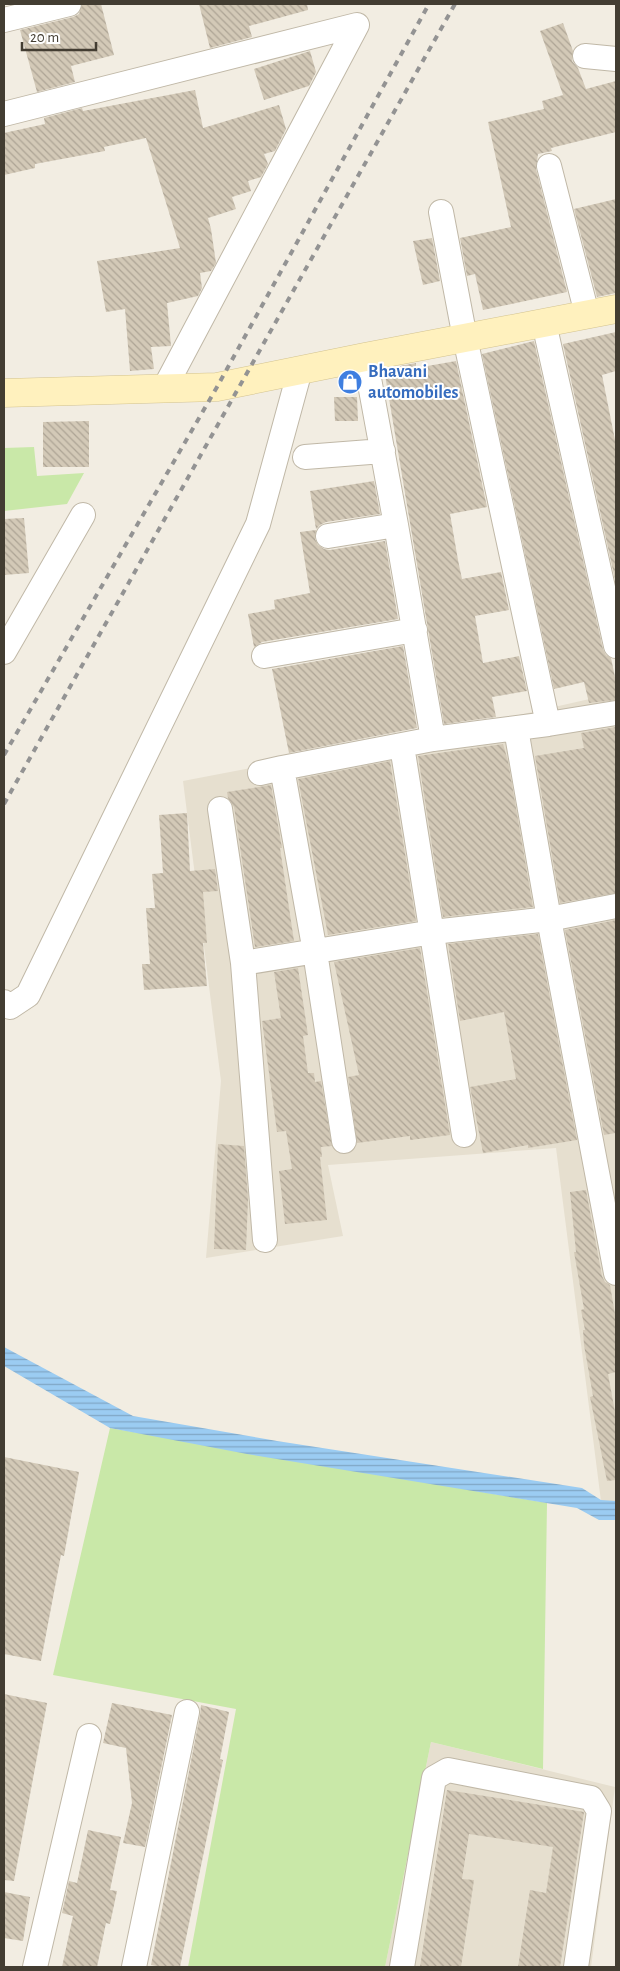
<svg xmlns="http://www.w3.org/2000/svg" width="620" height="1971" viewBox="0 0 620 1971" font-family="'Alegreya Sans',sans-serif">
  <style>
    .residential { fill: #e6dfcf }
    .green { fill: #c9e8a8 }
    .water { fill: url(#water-rules) }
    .building { fill: url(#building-back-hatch) }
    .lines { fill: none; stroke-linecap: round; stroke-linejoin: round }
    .street-casing { stroke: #c0b8a7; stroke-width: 26 }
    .secondary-casing { stroke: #d3c390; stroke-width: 29 }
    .street { stroke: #fff; stroke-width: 24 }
    .secondary { stroke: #fff1be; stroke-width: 28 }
    .rail { stroke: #939393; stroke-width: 4; stroke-dasharray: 6 6; stroke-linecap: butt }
    .labels { text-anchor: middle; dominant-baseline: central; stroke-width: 4; stroke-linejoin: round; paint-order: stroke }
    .shop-label { font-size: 18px; font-weight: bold; fill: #366cbe; stroke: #fff; text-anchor: start }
  </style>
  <defs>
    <pattern id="water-rules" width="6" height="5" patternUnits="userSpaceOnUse" patternTransform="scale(1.25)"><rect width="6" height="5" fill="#9bccf2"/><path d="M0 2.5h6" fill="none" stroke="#80a7c5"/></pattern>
    <pattern id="building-back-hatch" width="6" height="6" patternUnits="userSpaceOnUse" patternTransform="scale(1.25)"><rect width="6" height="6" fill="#d3c9b7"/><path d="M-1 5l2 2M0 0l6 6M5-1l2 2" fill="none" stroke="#ada495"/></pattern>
  </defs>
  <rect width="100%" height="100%" fill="#f2ede2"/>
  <!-- residential -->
  <path class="residential" d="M 616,693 L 616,1501 L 601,1501 L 556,1148 L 328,1165 L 343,1236 L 206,1258 L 221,1081 L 183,781 L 475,725 Z
    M 431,1742 L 615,1787 L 591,1967 L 385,1967 Z"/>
  <!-- green -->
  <path class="green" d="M 34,447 L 37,476 L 84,473 L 67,504 L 4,511 L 4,448 Z
    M 110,1428 L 547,1503 L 543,1769 L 431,1742 L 385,1967 L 188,1967 L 236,1709 L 53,1675 Z"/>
  <!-- water -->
  <path class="water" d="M 4,1347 L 133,1416 L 277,1441 L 582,1488 L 601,1500 L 616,1501 L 616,1520 L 599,1520 L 577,1508 L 247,1454 L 110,1428 L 4,1366 Z"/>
  <!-- building -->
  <path class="building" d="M 82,4 L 101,4 L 114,55 L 71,66 L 75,82 L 37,92 L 20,30 L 73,17 L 79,14 Z
    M 199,4 L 307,4 L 308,10 L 249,26 L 252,37 L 210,48 Z
    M 563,23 L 573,51 L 572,61 L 578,68 L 586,89 L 616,81 L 616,132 L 551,148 L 552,151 L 538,154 L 536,169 L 567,292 L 483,310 L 475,274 L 467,276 L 460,238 L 511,227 L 488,122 L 544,109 L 542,101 L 563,95 L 540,31 Z
    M 310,51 L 316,72 L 309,86 L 264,100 L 254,69 Z
    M 195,90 L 203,128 L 279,105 L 286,129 L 275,151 L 264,154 L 268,164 L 261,177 L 248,181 L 251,191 L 232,197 L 236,209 L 208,218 L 211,229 L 216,263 L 211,271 L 200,273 L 202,288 L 198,296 L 167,303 L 171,346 L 151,347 L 154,369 L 130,371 L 125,309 L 106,312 L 97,261 L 180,248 L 146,138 L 104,147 L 105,151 L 35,164 L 35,168 L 4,175 L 4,133 L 45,124 L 44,118 L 82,108 L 83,111 Z
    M 616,199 L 616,293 L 597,297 L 574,209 Z
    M 432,238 L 440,281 L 423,285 L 413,241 Z
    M 616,332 L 616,371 L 602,375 L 616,445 L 616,584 L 563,344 Z
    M 534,341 L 603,649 L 606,655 L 611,658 L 616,682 L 616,700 L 589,703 L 584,682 L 554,689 L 482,354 Z
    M 456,361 L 487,507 L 450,514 L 458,560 L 462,579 L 501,572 L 509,610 L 475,616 L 483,663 L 519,656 L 527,691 L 492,697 L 496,717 L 444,724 L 384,369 L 416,363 L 416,368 Z
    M 334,397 L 357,397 L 358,421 L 335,421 Z
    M 89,421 L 89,467 L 43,467 L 43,422 Z
    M 374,481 L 380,514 L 326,522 L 320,525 L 316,529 L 310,491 Z
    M 24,518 L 29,573 L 4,575 L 4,519 Z
    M 316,530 L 315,539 L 318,545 L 324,549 L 330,550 L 385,541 L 398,619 L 262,642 L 254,647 L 248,614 L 275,609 L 274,600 L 310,593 L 300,532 Z
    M 403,646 L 417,728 L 289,753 L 272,669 Z
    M 616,727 L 616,893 L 560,903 L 535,756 L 584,748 L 581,733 Z
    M 503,744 L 508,761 L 533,907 L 443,917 L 418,756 Z
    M 390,761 L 416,921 L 328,935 L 298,779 Z
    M 271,785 L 282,848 L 280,848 L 294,941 L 255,947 L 234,807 L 228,798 L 227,792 Z
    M 187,813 L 190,871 L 215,869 L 218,891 L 203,892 L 207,943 L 203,943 L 207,986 L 144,990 L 142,964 L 150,964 L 146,908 L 155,908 L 152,874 L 163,873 L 159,815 Z
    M 616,920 L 616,1133 L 604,1135 L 565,930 Z
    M 538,934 L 577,1140 L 528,1148 L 528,1145 L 483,1153 L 470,1087 L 516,1079 L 504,1012 L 460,1021 L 448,944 Z
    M 420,948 L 450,1135 L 410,1140 L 410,1136 L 357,1143 L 348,1077 L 359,1075 L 334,962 Z
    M 298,968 L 308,1035 L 303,1036 L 308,1073 L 314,1073 L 315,1082 L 321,1081 L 332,1146 L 321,1147 L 322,1157 L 320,1157 L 327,1220 L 285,1224 L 279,1171 L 292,1169 L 286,1131 L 277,1132 L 262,1021 L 281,1018 L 274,972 Z
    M 218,1144 L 244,1146 L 248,1199 L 246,1250 L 214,1249 Z
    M 586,1190 L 602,1276 L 605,1282 L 610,1285 L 616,1320 L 616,1372 L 608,1374 L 616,1417 L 616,1480 L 607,1481 L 590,1397 L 593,1396 L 584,1345 L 583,1330 L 585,1330 L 581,1310 L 584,1309 L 574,1252 L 576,1252 L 570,1192 Z
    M 4,1457 L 79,1472 L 64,1556 L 61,1555 L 41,1661 L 4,1654 Z
    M 4,1694 L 47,1703 L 14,1881 L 4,1880 Z
    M 112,1703 L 172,1715 L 145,1847 L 123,1843 L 132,1803 L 126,1748 L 103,1743 Z
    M 201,1705 L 229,1712 L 220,1759 L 223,1760 L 180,1967 L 161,1967 L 151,1965 L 200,1715 Z
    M 447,1790 L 584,1812 L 560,1967 L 518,1967 L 530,1890 L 546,1893 L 553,1847 L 469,1834 L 462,1879 L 474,1880 L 461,1967 L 420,1967 Z
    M 88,1830 L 121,1837 L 110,1890 L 117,1891 L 110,1924 L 106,1923 L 97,1967 L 62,1967 L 73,1916 L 62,1913 L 69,1881 L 77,1883 Z
    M 4,1892 L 30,1897 L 23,1941 L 4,1938 Z"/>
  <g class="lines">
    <defs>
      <path id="street" d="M 4,20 L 69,4
        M 585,56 L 616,59
        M 4,114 L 357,25 L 164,389
        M 549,166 L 587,314
        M 441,212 L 465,338 L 548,724 L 616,713
        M 544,323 L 616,646
        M 365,357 L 396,525 L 433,739
        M 305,457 L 383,451
        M 328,536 L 396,525
        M 4,652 L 83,515
        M 264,656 L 415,630
        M 516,729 L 549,919 L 616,1273
        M 402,746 L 464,1135
        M 260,773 L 282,768
        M 220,809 L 243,963 L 433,932 L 549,919 L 616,906
        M 243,963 L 265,1240
        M 4,1002 L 10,1007 L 28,995 L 258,524 L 300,370
        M 344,1141 L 315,952 L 282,768 L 433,739 L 548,724
        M 35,1967 L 89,1736
        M 134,1967 L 187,1712
        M 402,1967 L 434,1778 L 448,1770 L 591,1798 L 599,1811 L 576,1967"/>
      <path id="secondary" d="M 4,393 L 217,387 L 365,357 L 616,309"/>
    </defs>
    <!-- street casing -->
    <use href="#street" class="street-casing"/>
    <!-- secondary casing -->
    <use href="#secondary" class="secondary-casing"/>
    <!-- street -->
    <use href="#street" class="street"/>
    <!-- secondary -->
    <use href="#secondary" class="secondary"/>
    <!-- rail -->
    <path class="rail" d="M 4,755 L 217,387 L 429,4
      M 4,804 L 455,4"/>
  </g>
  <!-- icons -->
  <defs>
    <symbol id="shop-disc" viewBox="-11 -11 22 22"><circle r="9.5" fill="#3f7fe0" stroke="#fff"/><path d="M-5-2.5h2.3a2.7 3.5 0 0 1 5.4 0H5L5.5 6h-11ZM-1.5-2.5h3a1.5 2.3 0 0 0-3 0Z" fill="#fff"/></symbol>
  </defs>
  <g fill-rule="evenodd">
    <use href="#shop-disc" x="336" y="368" width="28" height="28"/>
  </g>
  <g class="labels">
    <!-- shop labels -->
    <g class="shop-label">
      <text x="368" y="372">Bhavani<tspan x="368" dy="21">automobiles</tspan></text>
    </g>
  </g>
  <!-- border -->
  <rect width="620" height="1971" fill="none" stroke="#433d32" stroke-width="10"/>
  <!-- scale -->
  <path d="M22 42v8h74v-8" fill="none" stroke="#433d32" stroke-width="2.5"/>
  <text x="30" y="42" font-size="15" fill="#433d32" stroke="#ffffff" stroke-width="4" paint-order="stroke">20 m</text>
</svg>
